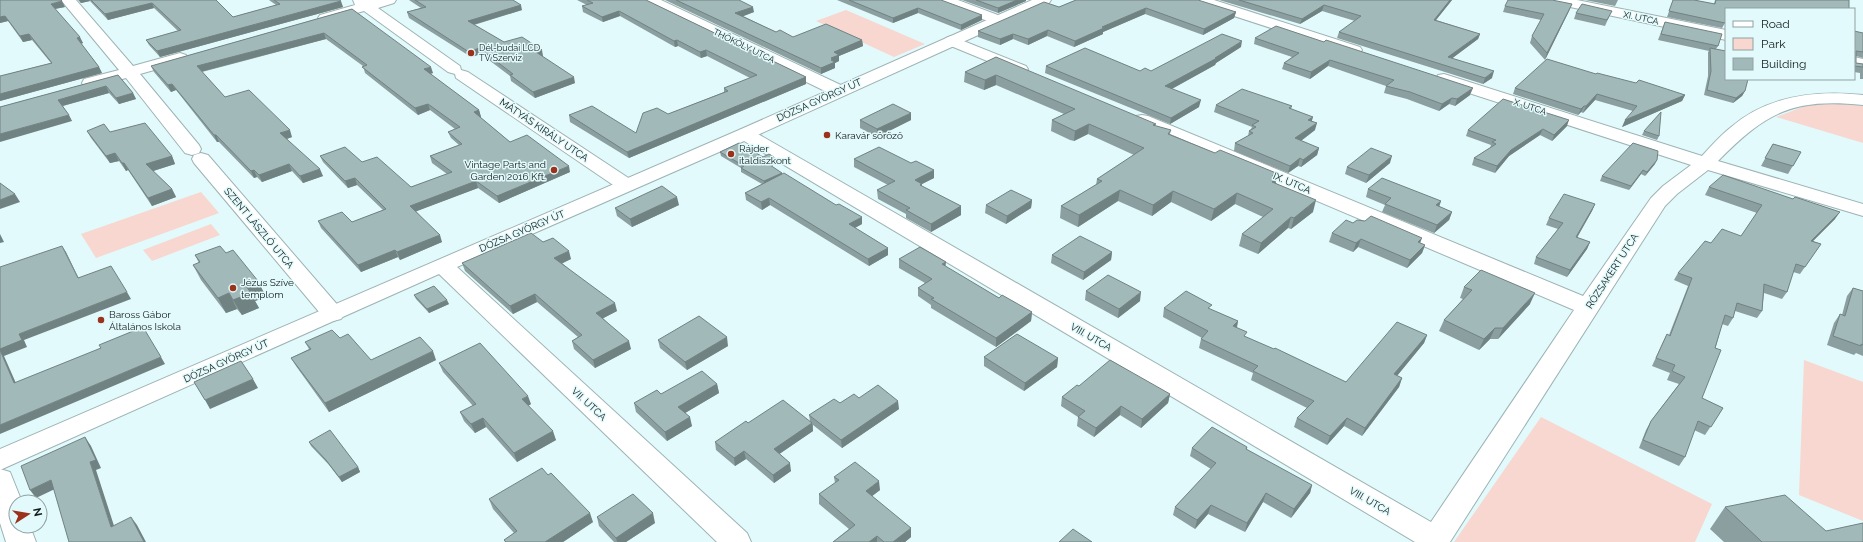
<svg xmlns="http://www.w3.org/2000/svg" width="1863" height="542" viewBox="0 0 1863 542" font-family="Raleway,sans-serif">
  <style>
    .green { fill: #f7d7cf }
    .lines { fill: none; stroke-linecap: round; stroke-linejoin: round }
    .minor-casing { stroke: #9db3b5; stroke-width: 2 }
    .tertiary-casing { stroke: #9db3b5; stroke-width: 2 }
    .minor { fill: #fff; fill-rule: evenodd }
    .tertiary { fill: #fff; fill-rule: evenodd }
    .wall { fill: #8b9fa0 }
    .shaded-wall { fill: #718282 }
    .building { fill: #a2b9ba; stroke: #718282 }
    .poi-dot { fill: #9b321b; stroke: #e2fafb; stroke-width: 1.5 }
    .labels { text-anchor: middle; dominant-baseline: central; stroke-width: 3; stroke-linejoin: round; paint-order: stroke }
    .far-street-label { font-size: 9px; fill: #141c1d; stroke: #e2fafb }
    .far-poi-label { font-size: 9px; fill: #141c1d; stroke: #e2fafb; text-anchor: start }
    .street-label { font-size: 10px; fill: #141c1d; stroke: #e2fafb }
    .poi-label { font-size: 10px; fill: #141c1d; stroke: #e2fafb; text-anchor: start }
  </style>
  <rect width="100%" height="100%" fill="#e2fafb"/>
  <!-- green -->
  <path class="green" d="M 846,10 L 925,44 L 894,57 L 816,21 Z
    M 1827,102 L 1863,104 L 1863,143 L 1776,117 L 1808,105 Z
    M 201,192 L 219,213 L 96,258 L 81,234 Z
    M 211,224 L 220,235 L 152,261 L 143,250 Z
    M 1804,360 L 1863,382 L 1863,521 L 1799,495 Z
    M 1541,417 L 1712,504 L 1695,542 L 1454,542 Z"/>
  <g class="lines">
    <defs>
      <path id="minor" d="M 61,0 L 76,0 L 133,66 L 180,53 L 186,55 L 188,58 L 186,61 L 140,74 L 199,145 L 201,149 L 199,153 L 192,155 L 185,153 L 126,78 L 90,88 L 84,87 L 82,83 L 84,79 L 119,70 Z
        M 353,0 L 396,0 L 394,3 L 378,8 L 460,66 L 461,70 L 468,72 L 633,181 L 636,185 L 633,189 L 626,191 L 619,189 L 456,78 L 455,74 L 448,72 L 364,11 L 325,22 L 320,21 L 318,18 L 320,15 L 355,5 Z
        M 643,0 L 661,0 L 845,87 L 847,91 L 845,95 L 839,96 L 833,95 L 645,3 Z
        M 938,0 L 958,0 L 1003,17 L 1005,20 L 1003,23 L 993,23 L 940,3 Z
        M 1192,0 L 1214,0 L 1360,47 L 1362,50 L 1360,53 L 1348,53 L 1194,3 Z
        M 1549,0 L 1577,0 L 1726,30 L 1726,40 L 1556,4 L 1551,3 Z
        M 951,36 L 1026,66 L 1028,69 L 1026,72 L 1020,74 L 1014,72 L 946,44 L 943,41 L 946,38 Z
        M 1854,57 L 1863,59 L 1863,69 L 1854,67 Z
        M 1444,74 L 1702,156 C 1711,146 1720,136 1730,128 C 1768,95 1816,90 1863,95 L 1863,105 C 1793,98 1766,112 1718,161 L 1863,204 L 1863,216 L 1708,170 L 1677,194 L 1665,206 L 1450,542 L 1415,542 L 739,138 L 736,134 L 739,130 L 745,129 L 751,130 L 1431,522 L 1574,310 L 1136,124 L 1133,120 L 1136,116 L 1142,115 L 1148,116 L 1583,296 L 1651,198 L 1663,186 L 1691,165 L 1438,83 L 1436,79 L 1438,75 Z
        M 201,153 L 208,155 L 341,309 L 345,314 L 341,319 L 333,321 L 325,319 L 194,163 L 192,159 L 194,155 Z
        M 0,469 L 10,472 L 22,502 L 16,502 L 16,526 L 30,526 L 36,542 L 6,542 L 0,523 Z"/>
      <path id="tertiary" d="M 1032,0 L 1051,0 L 1049,3 L 751,138 L 457,267 L 747,533 L 751,542 L 717,542 L 439,274 L 0,470 L 0,449 L 739,130 Z"/>
    </defs>
    <!-- minor casing -->
    <use href="#minor" class="minor-casing"/>
    <!-- tertiary casing -->
    <use href="#tertiary" class="tertiary-casing"/>
    <!-- minor -->
    <use href="#minor" class="minor"/>
    <!-- tertiary -->
    <use href="#tertiary" class="tertiary"/>
  </g>
  <!-- wall -->
  <path class="wall" d="M 0,0 L 65,7 L 55,9 L 83,43 L 81,44 L 99,67 L 102,73 L 0,101 L 0,76 L 51,63 L 32,40 L 23,42 L 8,21 L 0,23 Z
    M 78,0 L 216,0 L 233,17 L 276,5 L 269,0 L 339,0 L 343,7 L 160,57 L 149,45 L 146,40 L 178,31 L 154,8 L 108,20 L 90,1 L 81,3 Z
    M 409,0 L 513,0 L 522,10 L 474,25 L 504,42 L 543,56 L 542,56 L 575,83 L 535,98 L 511,81 L 510,76 L 481,54 L 471,57 L 409,18 L 407,12 L 421,8 Z
    M 577,0 L 646,0 L 806,77 L 806,84 L 629,158 L 570,122 L 569,115 L 636,133 L 668,114 L 724,92 L 724,88 L 750,78 L 707,56 L 701,58 L 678,46 L 675,47 L 620,16 L 603,22 L 583,12 L 582,6 L 587,5 Z
    M 665,0 L 739,0 L 754,12 L 743,16 L 776,32 L 793,37 L 862,40 L 863,46 L 839,56 L 839,61 L 835,63 L 835,68 L 821,74 Z
    M 837,0 L 941,0 L 982,20 L 961,30 L 918,13 L 893,23 Z
    M 962,0 L 1026,0 L 1026,1 L 998,13 Z
    M 1076,0 L 1236,12 L 1234,18 L 1203,35 L 1145,14 L 1103,32 L 1103,34 L 1074,47 L 1047,36 L 1028,45 L 1013,39 L 1000,45 L 978,37 L 978,31 L 1059,7 Z
    M 1219,0 L 1452,0 L 1436,20 L 1480,34 L 1478,39 L 1452,58 L 1492,78 L 1483,84 L 1337,38 L 1339,32 L 1355,21 L 1322,11 L 1300,24 Z
    M 1585,0 L 1618,0 L 1615,6 Z
    M 1673,0 L 1694,0 L 1714,4 L 1715,0 L 1849,0 L 1726,9 L 1725,23 L 1722,28 L 1667,17 Z
    M 1572,4 L 1569,11 L 1545,60 L 1530,43 L 1532,36 L 1541,20 L 1503,12 L 1505,6 Z
    M 352,9 L 433,73 L 430,74 L 479,110 L 481,117 L 480,117 L 510,142 L 570,172 L 499,203 L 478,188 L 416,211 L 442,242 L 400,260 L 398,257 L 361,272 L 321,228 L 318,221 L 352,222 L 383,210 L 357,185 L 348,188 L 323,162 L 320,156 L 362,162 L 411,187 L 447,174 L 432,163 L 430,156 L 459,145 L 451,138 L 448,132 L 455,129 L 430,110 L 418,115 L 365,73 L 363,66 L 326,39 L 202,72 L 225,97 L 292,137 L 287,139 L 323,176 L 303,183 L 292,171 L 262,182 L 257,177 L 254,178 L 219,142 L 217,142 L 176,90 L 171,92 L 154,72 L 151,66 Z
    M 1576,13 L 1609,17 L 1605,26 L 1574,19 Z
    M 1665,22 L 1718,46 L 1716,49 L 1745,91 L 1742,96 L 1733,103 L 1704,95 L 1708,76 L 1708,52 L 1709,51 L 1658,40 Z
    M 1854,31 L 1863,33 L 1863,58 L 1856,56 L 1856,63 L 1863,64 L 1863,79 L 1860,79 L 1860,73 L 1854,72 Z
    M 1255,38 L 1470,95 L 1455,106 L 1449,104 L 1439,111 L 1407,99 L 1384,93 L 1386,86 L 1328,66 L 1310,79 L 1282,69 L 1284,63 L 1292,57 L 1254,44 Z
    M 1241,47 L 1216,63 L 1215,65 L 1172,89 L 1199,107 L 1170,124 L 1045,73 L 1046,66 L 1140,71 L 1151,71 Z
    M 996,57 L 1156,126 L 1171,130 L 1170,134 L 1215,153 L 1276,173 L 1275,177 L 1276,183 L 1313,212 L 1291,229 L 1288,228 L 1258,254 L 1239,246 L 1242,234 L 1263,217 L 1235,204 L 1211,221 L 1171,202 L 1152,216 L 1118,201 L 1078,227 L 1060,218 L 1061,206 L 1096,185 L 1097,179 L 1134,155 L 1088,134 L 1074,141 L 1070,140 L 1051,131 L 1052,120 L 1064,114 L 996,85 L 984,90 L 964,82 L 965,72 Z
    M 118,75 L 133,93 L 136,99 L 119,104 L 109,93 L 63,106 L 72,121 L 0,107 Z
    M 1636,83 L 1685,95 L 1682,101 L 1622,127 L 1633,111 L 1595,100 L 1583,113 L 1581,112 L 1578,115 L 1513,94 L 1515,88 Z
    M 1216,105 L 1292,106 L 1291,109 L 1312,121 L 1315,130 L 1301,141 L 1319,148 L 1317,155 L 1301,167 L 1298,166 L 1288,173 L 1234,151 L 1235,143 L 1248,136 L 1249,131 L 1251,129 L 1252,127 L 1214,112 Z
    M 860,120 L 911,120 L 877,137 L 860,128 Z
    M 1567,126 L 1552,141 L 1540,135 L 1509,156 L 1495,173 L 1472,165 L 1474,158 L 1490,148 L 1491,145 L 1466,136 L 1468,130 Z
    M 87,131 L 110,132 L 172,156 L 175,164 L 153,171 L 172,189 L 176,197 L 152,206 L 128,170 L 126,171 L 119,161 L 110,163 L 91,138 Z
    M 1644,131 L 1659,136 L 1657,140 L 1642,135 Z
    M 1773,144 L 1801,152 L 1788,174 L 1761,166 Z
    M 720,152 L 763,157 L 774,157 L 775,161 L 772,167 L 782,173 L 782,174 L 862,224 L 855,228 L 888,255 L 869,266 L 770,205 L 762,210 L 746,200 L 745,193 L 762,184 L 741,172 L 741,168 L 721,156 Z
    M 854,159 L 934,178 L 922,184 L 922,187 L 961,206 L 961,215 L 931,232 L 906,218 L 906,214 L 878,199 L 877,190 L 888,185 L 854,167 Z
    M 1390,163 L 1366,183 L 1345,174 L 1347,167 Z
    M 1655,164 L 1645,176 L 1641,174 L 1629,190 L 1600,181 L 1602,176 Z
    M 1709,187 L 1835,219 L 1813,241 L 1821,244 L 1800,274 L 1793,272 L 1787,292 L 1782,299 L 1764,293 L 1762,311 L 1757,318 L 1735,311 L 1733,318 L 1728,326 L 1722,324 L 1702,398 L 1723,408 L 1705,435 L 1694,430 L 1685,457 L 1679,466 L 1639,448 L 1646,430 L 1651,421 L 1679,384 L 1667,380 L 1670,373 L 1652,366 L 1663,342 L 1667,334 L 1669,335 L 1688,286 L 1674,280 L 1678,273 L 1711,243 L 1741,236 L 1757,213 L 1705,195 Z
    M 1368,189 L 1441,201 L 1439,207 L 1452,212 L 1449,220 L 1434,233 L 1382,212 L 1385,205 L 1366,197 Z
    M 1032,200 L 1031,208 L 1006,224 L 985,213 L 986,205 Z
    M 1595,204 L 1592,211 L 1577,238 L 1590,242 L 1587,249 L 1567,277 L 1534,264 L 1536,257 L 1558,229 L 1546,225 L 1549,218 Z
    M 679,205 L 632,227 L 617,216 L 615,208 Z
    M 1353,223 L 1420,243 L 1425,245 L 1422,253 L 1407,268 L 1358,247 L 1353,252 L 1329,242 L 1332,233 Z
    M 543,242 L 571,259 L 562,263 L 617,311 L 603,318 L 631,349 L 595,368 L 574,349 L 572,341 L 578,337 L 537,302 L 513,314 L 465,271 L 462,263 Z
    M 1112,252 L 1111,260 L 1083,280 L 1051,263 L 1052,255 Z
    M 226,253 L 258,281 L 266,297 L 255,301 L 259,308 L 242,315 L 237,309 L 226,313 L 201,280 L 193,265 L 199,263 L 195,255 Z
    M 899,259 L 945,267 L 999,298 L 1032,312 L 1031,321 L 996,347 L 931,308 L 931,305 L 918,296 L 918,288 L 925,283 L 899,268 Z
    M 1464,287 L 1530,304 L 1498,339 L 1490,339 L 1479,350 L 1439,331 L 1444,320 L 1463,299 L 1460,298 Z
    M 1853,288 L 1863,291 L 1863,356 L 1856,353 L 1854,355 L 1827,345 L 1834,323 L 1840,314 L 1842,315 L 1847,296 Z
    M 1086,291 L 1140,301 L 1118,318 L 1085,300 Z
    M 414,295 L 449,304 L 429,313 L 416,299 Z
    M 1164,308 L 1211,310 L 1238,321 L 1237,328 L 1246,337 L 1346,382 L 1427,335 L 1424,343 L 1397,376 L 1402,378 L 1399,387 L 1362,436 L 1344,426 L 1327,445 L 1294,427 L 1297,418 L 1307,408 L 1251,380 L 1253,373 L 1199,348 L 1201,339 L 1202,338 L 1163,317 Z
    M 658,340 L 728,346 L 687,370 L 660,348 Z
    M 305,342 L 371,360 L 436,360 L 329,412 L 296,366 L 291,358 L 309,349 Z
    M 984,357 L 1058,358 L 1057,367 L 1024,391 L 984,366 Z
    M 439,363 L 531,404 L 528,406 L 556,440 L 517,462 L 486,427 L 475,433 L 464,421 L 460,412 L 473,406 L 443,372 Z
    M 717,384 L 719,393 L 685,413 L 692,426 L 667,441 L 636,412 L 634,403 L 661,394 Z
    M 1079,386 L 1170,394 L 1168,403 L 1141,428 L 1120,415 L 1094,437 L 1077,426 L 1078,417 L 1061,406 L 1062,397 Z
    M 859,398 L 899,409 L 842,448 L 813,425 L 813,431 L 779,454 L 791,471 L 774,483 L 746,459 L 735,466 L 716,450 L 715,442 L 748,423 L 810,421 L 809,415 L 840,403 Z
    M 309,442 L 358,467 L 360,472 L 342,482 L 329,465 L 311,446 Z
    M 1247,447 L 1247,450 L 1312,485 L 1310,493 L 1291,518 L 1263,502 L 1245,532 L 1208,514 L 1195,529 L 1173,515 L 1175,507 L 1211,469 L 1190,456 L 1192,448 Z
    M 834,477 L 880,490 L 872,496 L 911,537 L 905,542 L 833,542 L 849,529 L 819,504 L 819,494 L 835,483 Z
    M 489,499 L 593,522 L 563,542 L 505,542 L 504,540 L 514,533 L 493,509 Z
    M 1725,507 L 1826,531 L 1863,542 L 1724,542 L 1710,529 Z
    M 597,517 L 655,523 L 626,542 L 614,542 L 599,526 Z"/>
  <!-- shaded-wall -->
  <path class="shaded-wall" d="M 79,0 L 89,0 L 90,1 L 81,3 Z
    M 1017,0 L 1026,0 L 1026,1 L 998,13 L 998,8 Z
    M 1450,0 L 1452,0 L 1432,25 L 1434,20 Z
    M 62,1 L 65,7 L 54,9 L 51,4 Z
    M 341,1 L 343,7 L 160,57 L 157,51 Z
    M 152,3 L 154,8 L 108,20 L 105,14 Z
    M 1572,4 L 1569,11 L 1545,60 L 1547,53 Z
    M 521,5 L 522,10 L 469,26 L 468,21 Z
    M 1324,5 L 1322,11 L 1300,24 L 1302,19 Z
    M 753,7 L 754,12 L 736,19 L 735,13 Z
    M 918,8 L 918,13 L 893,23 L 893,18 Z
    M 1146,8 L 1145,14 L 1103,32 L 1103,34 L 1074,47 L 1075,41 L 1102,27 Z
    M 619,11 L 620,16 L 603,22 L 602,17 Z
    M 1236,12 L 1234,18 L 1203,35 L 1204,29 Z
    M 982,15 L 982,20 L 961,30 L 961,25 Z
    M 5,16 L 8,21 L 0,23 L 0,17 Z
    M 1048,30 L 1047,36 L 1028,45 L 1028,39 Z
    M 324,33 L 326,39 L 200,72 L 197,66 Z
    M 29,34 L 32,40 L 23,42 L 20,36 Z
    M 1013,34 L 1013,39 L 1000,45 L 1000,39 Z
    M 1480,34 L 1478,39 L 1446,63 L 1448,57 Z
    M 80,37 L 83,43 L 80,44 L 77,38 Z
    M 677,40 L 678,46 L 675,47 L 674,41 Z
    M 862,40 L 863,46 L 839,56 L 839,61 L 835,63 L 835,68 L 821,74 L 821,68 L 831,58 L 834,52 Z
    M 1242,41 L 1241,47 L 1216,63 L 1215,65 L 1164,93 L 1165,86 L 1215,58 Z
    M 479,48 L 481,54 L 471,57 L 469,52 Z
    M 542,50 L 543,56 L 538,58 L 536,52 Z
    M 706,50 L 707,56 L 701,58 L 700,52 Z
    M 1330,60 L 1328,66 L 1310,79 L 1311,72 Z
    M 99,67 L 102,73 L 0,101 L 0,94 Z
    M 431,67 L 433,73 L 426,75 L 424,69 Z
    M 1494,71 L 1492,78 L 1483,84 L 1485,78 Z
    M 996,75 L 996,85 L 984,90 L 985,80 Z
    M 574,77 L 575,83 L 535,98 L 533,92 Z
    M 806,77 L 806,84 L 629,158 L 627,152 Z
    M 172,84 L 176,90 L 171,92 L 168,85 Z
    M 106,86 L 109,93 L 62,106 L 58,100 Z
    M 1473,88 L 1470,95 L 1455,106 L 1457,99 Z
    M 1745,91 L 1742,96 L 1733,103 L 1736,98 Z
    M 133,93 L 136,99 L 119,104 L 116,98 Z
    M 1597,94 L 1595,100 L 1583,113 L 1586,106 Z
    M 1685,95 L 1682,101 L 1622,127 L 1625,120 Z
    M 1452,98 L 1449,104 L 1439,111 L 1442,104 Z
    M 1201,100 L 1199,107 L 1170,124 L 1171,118 Z
    M 428,104 L 430,110 L 418,115 L 415,108 Z
    M 1584,106 L 1581,112 L 1578,115 L 1581,109 Z
    M 479,110 L 481,117 L 476,119 L 474,112 Z
    M 911,113 L 911,120 L 877,137 L 877,129 Z
    M 69,115 L 72,121 L 0,142 L 0,134 Z
    M 1313,117 L 1311,124 L 1308,120 Z
    M 1569,120 L 1567,126 L 1552,141 L 1554,135 Z
    M 1317,123 L 1315,130 L 1294,146 L 1295,138 Z
    M 1089,124 L 1088,134 L 1074,141 L 1075,131 Z
    M 1543,129 L 1540,135 L 1509,156 L 1495,173 L 1497,166 L 1511,150 Z
    M 290,130 L 292,137 L 283,140 L 280,133 Z
    M 214,135 L 216,135 L 219,142 L 217,142 Z
    M 1319,148 L 1317,155 L 1301,167 L 1303,160 Z
    M 115,153 L 119,161 L 110,163 L 106,156 Z
    M 172,156 L 175,164 L 150,172 L 146,164 Z
    M 1392,156 L 1390,163 L 1366,183 L 1369,175 Z
    M 774,157 L 775,161 L 770,170 L 770,165 Z
    M 1300,158 L 1298,166 L 1288,173 L 1290,166 Z
    M 1657,160 L 1655,164 L 1645,176 L 1647,172 Z
    M 122,163 L 124,163 L 128,170 L 126,171 Z
    M 289,164 L 292,171 L 262,182 L 259,175 Z
    M 569,166 L 570,172 L 499,203 L 497,196 Z
    M 320,169 L 323,176 L 303,183 L 300,176 Z
    M 254,170 L 257,177 L 254,178 L 251,171 Z
    M 934,170 L 934,178 L 922,184 L 922,192 L 915,180 Z
    M 1643,170 L 1641,174 L 1629,190 L 1631,186 Z
    M 782,173 L 782,177 L 764,185 L 764,181 Z
    M 1276,173 L 1274,180 L 1277,178 L 1274,189 L 1269,193 L 1272,176 Z
    M 355,178 L 357,185 L 348,188 L 345,181 Z
    M 476,181 L 478,188 L 412,213 L 410,206 Z
    M 172,189 L 176,197 L 152,206 L 148,198 Z
    M 1120,190 L 1118,201 L 1078,227 L 1079,215 Z
    M 1173,191 L 1171,202 L 1152,216 L 1153,205 Z
    M 1237,193 L 1235,204 L 1211,221 L 1214,209 Z
    M 15,194 L 20,202 L 0,209 L 0,200 Z
    M 677,197 L 679,205 L 632,227 L 630,219 Z
    M 769,198 L 770,205 L 762,210 L 761,202 Z
    M 1032,200 L 1031,208 L 1006,224 L 1007,216 Z
    M 1316,200 L 1313,212 L 1291,229 L 1294,218 Z
    M 1441,201 L 1438,209 L 1436,205 Z
    M 1595,204 L 1592,211 L 1573,244 L 1576,237 Z
    M 961,206 L 961,215 L 931,232 L 931,224 Z
    M 1452,212 L 1449,220 L 1434,233 L 1437,225 Z
    M 1840,212 L 1835,219 L 1806,248 L 1811,241 Z
    M 862,217 L 862,224 L 849,231 L 849,224 Z
    M 1291,217 L 1288,228 L 1258,254 L 1261,243 Z
    M 0,234 L 4,242 L 0,243 Z
    M 440,235 L 442,242 L 400,260 L 397,252 Z
    M 1422,238 L 1419,246 L 1418,242 Z
    M 1361,239 L 1358,247 L 1353,252 L 1356,243 Z
    M 1590,242 L 1587,249 L 1567,277 L 1570,270 Z
    M 1425,245 L 1422,253 L 1407,268 L 1410,260 Z
    M 62,246 L 66,252 L 82,285 L 78,278 Z
    M 888,248 L 888,255 L 869,266 L 868,259 Z
    M 395,250 L 398,257 L 361,272 L 358,265 Z
    M 569,251 L 571,259 L 557,266 L 554,258 Z
    M 1112,252 L 1111,260 L 1083,280 L 1084,272 Z
    M 946,262 L 945,270 L 942,264 Z
    M 258,281 L 266,297 L 255,301 L 259,308 L 242,315 L 233,300 L 246,286 Z
    M 127,292 L 131,299 L 24,340 L 27,347 L 4,356 L 19,390 L 14,383 L 0,350 L 0,349 L 19,334 Z
    M 1141,292 L 1140,301 L 1118,318 L 1119,309 Z
    M 229,293 L 237,309 L 226,313 L 218,298 Z
    M 1535,293 L 1530,304 L 1498,339 L 1503,328 Z
    M 535,294 L 537,302 L 513,314 L 510,306 Z
    M 447,300 L 449,304 L 429,313 L 427,309 Z
    M 615,303 L 617,311 L 598,321 L 596,313 Z
    M 1032,312 L 1031,321 L 996,347 L 996,338 Z
    M 1238,321 L 1236,330 L 1233,326 Z
    M 1495,328 L 1490,339 L 1479,350 L 1484,339 Z
    M 1427,335 L 1424,343 L 1391,383 L 1394,374 Z
    M 727,337 L 728,346 L 687,370 L 685,362 Z
    M 629,341 L 631,349 L 595,368 L 593,360 Z
    M 433,351 L 436,360 L 329,412 L 325,403 Z
    M 161,357 L 165,364 L 0,434 L 0,425 Z
    M 1058,358 L 1057,367 L 1024,391 L 1025,383 Z
    M 1402,378 L 1399,387 L 1362,436 L 1365,428 Z
    M 253,379 L 258,388 L 210,409 L 205,400 Z
    M 717,384 L 719,393 L 680,416 L 678,407 Z
    M 1170,394 L 1168,403 L 1141,428 L 1142,419 Z
    M 528,396 L 531,404 L 525,408 L 522,399 Z
    M 898,401 L 899,409 L 842,448 L 841,440 Z
    M 1121,406 L 1120,415 L 1094,437 L 1096,428 Z
    M 690,417 L 692,426 L 667,441 L 665,432 Z
    M 483,418 L 486,427 L 475,433 L 471,424 Z
    M 1347,418 L 1344,426 L 1327,445 L 1330,436 Z
    M 812,423 L 813,431 L 775,457 L 774,449 Z
    M 553,431 L 556,440 L 517,462 L 514,453 Z
    M 85,437 L 91,446 L 101,468 L 96,470 L 117,535 L 111,527 L 90,462 Z
    M 744,451 L 746,459 L 735,466 L 734,458 Z
    M 790,463 L 791,471 L 774,483 L 773,475 Z
    M 358,467 L 360,472 L 342,482 L 339,477 Z
    M 51,480 L 57,488 L 36,498 L 30,490 Z
    M 879,481 L 880,490 L 867,500 L 866,491 Z
    M 1312,485 L 1310,493 L 1291,518 L 1294,509 Z
    M 1266,493 L 1263,502 L 1245,532 L 1247,523 Z
    M 1211,505 L 1208,514 L 1195,529 L 1197,520 Z
    M 590,513 L 593,522 L 563,542 L 545,542 Z
    M 653,513 L 655,523 L 626,542 L 617,542 L 616,538 Z
    M 131,517 L 137,525 L 146,542 L 144,542 Z
    M 911,528 L 911,537 L 905,542 L 893,542 Z
    M 877,536 L 877,542 L 869,542 Z"/>
  <!-- building -->
  <path class="building" d="M 0,0 L 61,0 L 62,1 L 51,4 L 80,37 L 77,38 L 99,67 L 0,94 L 0,76 L 52,63 L 29,34 L 20,36 L 5,16 L 0,17 Z
    M 91,0 L 216,0 L 233,17 L 280,4 L 274,0 L 339,0 L 341,1 L 157,51 L 146,40 L 181,30 L 152,3 L 105,14 Z
    M 415,0 L 513,0 L 521,5 L 468,21 L 504,42 L 522,37 L 542,50 L 536,52 L 574,77 L 533,92 L 510,75 L 513,74 L 479,48 L 469,52 L 407,12 L 426,7 Z
    M 587,0 L 646,0 L 806,77 L 627,152 L 569,115 L 592,106 L 636,133 L 643,113 L 657,108 L 668,114 L 728,91 L 724,88 L 757,75 L 706,50 L 700,52 L 677,40 L 674,41 L 619,11 L 602,17 L 582,6 L 593,3 Z
    M 676,0 L 739,0 L 753,7 L 735,13 L 776,32 L 780,30 L 793,37 L 826,24 L 862,40 L 834,52 L 839,55 L 831,58 L 834,59 L 831,60 L 835,62 L 821,68 Z
    M 849,0 L 941,0 L 982,15 L 961,25 L 918,8 L 893,18 Z
    M 976,0 L 1017,0 L 998,8 Z
    M 1076,0 L 1198,0 L 1236,12 L 1204,29 L 1146,8 L 1102,27 L 1104,28 L 1075,41 L 1048,30 L 1028,39 L 1013,34 L 1000,39 L 978,31 L 1044,2 L 1059,7 Z
    M 1239,0 L 1450,0 L 1434,20 L 1480,34 L 1448,57 L 1494,71 L 1485,78 L 1339,32 L 1361,16 L 1324,5 L 1302,19 Z
    M 1508,0 L 1552,0 L 1572,4 L 1547,53 L 1532,36 L 1544,14 L 1505,6 Z
    M 1673,0 L 1694,0 L 1715,4 L 1716,0 L 1849,0 L 1849,9 L 1726,9 L 1726,19 L 1725,23 L 1669,11 Z
    M 1582,4 L 1612,11 L 1607,20 L 1576,13 Z
    M 352,9 L 431,67 L 424,69 L 479,110 L 474,112 L 510,142 L 527,135 L 569,166 L 497,196 L 476,181 L 410,206 L 440,235 L 397,252 L 395,250 L 358,265 L 318,221 L 342,212 L 352,222 L 386,209 L 355,178 L 345,181 L 320,156 L 345,147 L 362,162 L 377,157 L 411,187 L 452,172 L 430,156 L 462,144 L 448,132 L 460,127 L 428,104 L 415,108 L 362,67 L 367,65 L 324,33 L 197,66 L 225,97 L 249,90 L 290,130 L 280,133 L 320,169 L 300,176 L 289,164 L 259,175 L 254,170 L 251,171 L 216,135 L 214,135 L 172,84 L 168,85 L 151,66 Z
    M 1665,22 L 1722,34 L 1718,46 L 1661,34 Z
    M 1276,26 L 1324,42 L 1326,40 L 1473,88 L 1457,99 L 1452,98 L 1442,104 L 1410,92 L 1386,86 L 1394,80 L 1330,60 L 1311,72 L 1284,63 L 1299,53 L 1255,38 Z
    M 1854,31 L 1863,33 L 1863,52 L 1856,51 L 1856,63 L 1863,64 L 1863,67 L 1854,66 Z
    M 1222,34 L 1242,41 L 1215,58 L 1217,58 L 1165,86 L 1201,100 L 1171,118 L 1046,66 L 1085,48 L 1140,71 L 1145,68 L 1151,71 Z
    M 1710,48 L 1726,51 L 1726,79 L 1748,79 L 1745,91 L 1736,98 L 1707,90 L 1711,71 Z
    M 996,57 L 1156,124 L 1153,125 L 1171,130 L 1168,134 L 1215,153 L 1220,150 L 1276,173 L 1272,176 L 1277,178 L 1272,182 L 1316,200 L 1294,218 L 1291,217 L 1261,243 L 1242,234 L 1273,209 L 1237,193 L 1214,209 L 1173,191 L 1153,205 L 1120,190 L 1079,215 L 1061,206 L 1102,181 L 1097,179 L 1144,148 L 1089,124 L 1075,131 L 1071,129 L 1052,120 L 1075,109 L 996,75 L 985,80 L 965,72 Z
    M 1547,59 L 1596,74 L 1597,73 L 1636,83 L 1639,80 L 1685,95 L 1625,120 L 1637,106 L 1597,94 L 1586,106 L 1584,106 L 1581,109 L 1515,88 Z
    M 118,75 L 133,93 L 116,98 L 106,86 L 58,100 L 69,115 L 0,134 L 0,107 Z
    M 1242,89 L 1292,106 L 1289,108 L 1313,117 L 1308,120 L 1317,123 L 1295,138 L 1319,148 L 1303,160 L 1300,158 L 1290,166 L 1235,143 L 1253,133 L 1249,131 L 1256,127 L 1252,125 L 1259,121 L 1216,105 Z
    M 1503,99 L 1569,120 L 1554,135 L 1543,129 L 1511,150 L 1497,166 L 1474,158 L 1496,144 L 1492,142 L 1496,140 L 1468,130 Z
    M 893,104 L 911,113 L 877,129 L 860,120 Z
    M 1661,112 L 1659,136 L 1644,131 Z
    M 145,123 L 172,156 L 146,164 L 172,189 L 148,198 L 124,163 L 122,163 L 115,153 L 106,156 L 87,131 L 104,124 L 110,132 Z
    M 739,143 L 763,157 L 769,154 L 774,157 L 770,165 L 782,173 L 764,181 L 741,168 L 744,166 L 720,152 Z
    M 1633,143 L 1658,151 L 1657,160 L 1647,172 L 1643,170 L 1631,186 L 1602,176 Z
    M 1773,144 L 1801,152 L 1793,166 L 1765,158 Z
    M 879,147 L 911,163 L 916,161 L 934,170 L 915,180 L 922,184 L 920,185 L 961,206 L 931,224 L 906,210 L 910,208 L 877,190 L 895,181 L 854,159 Z
    M 1371,148 L 1392,156 L 1369,175 L 1347,167 Z
    M 784,173 L 836,205 L 839,204 L 862,217 L 849,224 L 888,248 L 868,259 L 769,198 L 761,202 L 745,193 Z
    M 1723,175 L 1793,199 L 1795,197 L 1840,212 L 1811,241 L 1821,244 L 1805,267 L 1796,264 L 1787,292 L 1764,284 L 1762,311 L 1737,303 L 1733,318 L 1725,315 L 1715,348 L 1721,350 L 1702,398 L 1723,408 L 1711,427 L 1698,421 L 1685,457 L 1643,440 L 1651,421 L 1685,377 L 1672,371 L 1675,365 L 1656,358 L 1667,334 L 1670,336 L 1692,278 L 1678,273 L 1705,241 L 1711,243 L 1722,229 L 1741,236 L 1762,205 L 1709,187 Z
    M 1382,178 L 1441,201 L 1436,205 L 1452,212 L 1437,225 L 1385,204 L 1391,198 L 1368,189 Z
    M 0,183 L 15,194 L 0,200 Z
    M 662,186 L 677,197 L 630,219 L 615,208 Z
    M 1011,190 L 1032,200 L 1007,216 L 986,205 Z
    M 1564,194 L 1595,204 L 1576,237 L 1590,242 L 1570,270 L 1536,257 L 1563,223 L 1549,218 Z
    M 1371,216 L 1422,238 L 1418,242 L 1425,245 L 1410,260 L 1361,239 L 1356,243 L 1332,233 L 1346,220 L 1353,223 L 1357,220 L 1365,221 Z
    M 531,233 L 543,242 L 553,238 L 569,251 L 554,258 L 615,303 L 596,313 L 629,341 L 593,360 L 572,341 L 582,335 L 535,294 L 510,306 L 462,263 Z
    M 1080,236 L 1112,252 L 1084,272 L 1052,255 Z
    M 62,246 L 78,278 L 111,266 L 127,292 L 19,334 L 22,340 L 0,349 L 0,267 Z
    M 220,246 L 226,253 L 233,250 L 258,281 L 246,286 L 251,293 L 233,300 L 229,293 L 218,298 L 193,265 L 200,262 L 195,255 Z
    M 920,247 L 946,262 L 942,264 L 999,298 L 1002,295 L 1032,312 L 996,338 L 931,299 L 934,298 L 918,288 L 932,279 L 899,259 Z
    M 1481,270 L 1535,293 L 1503,328 L 1495,328 L 1484,339 L 1444,320 L 1472,290 L 1464,287 Z
    M 1108,275 L 1141,292 L 1119,309 L 1086,291 Z
    M 434,286 L 447,300 L 427,309 L 414,295 Z
    M 1853,288 L 1863,291 L 1863,345 L 1861,344 L 1861,346 L 1833,336 L 1840,314 L 1845,316 Z
    M 1186,291 L 1212,305 L 1208,308 L 1238,321 L 1233,326 L 1247,332 L 1244,336 L 1274,349 L 1275,348 L 1346,382 L 1397,322 L 1427,335 L 1394,374 L 1402,378 L 1365,428 L 1347,418 L 1330,436 L 1297,418 L 1314,401 L 1253,371 L 1258,366 L 1201,339 L 1208,331 L 1164,308 Z
    M 699,316 L 727,337 L 685,362 L 658,340 Z
    M 143,327 L 161,357 L 0,425 L 0,350 L 14,383 L 101,348 L 99,345 Z
    M 332,330 L 340,338 L 348,334 L 371,360 L 420,337 L 433,351 L 325,403 L 291,358 L 311,349 L 305,342 Z
    M 1017,334 L 1058,358 L 1025,383 L 984,357 Z
    M 480,343 L 528,396 L 522,399 L 553,431 L 514,453 L 483,418 L 471,424 L 460,412 L 476,404 L 439,363 Z
    M 1110,360 L 1170,394 L 1142,419 L 1121,406 L 1096,428 L 1078,417 L 1085,411 L 1062,397 L 1077,385 L 1079,386 Z
    M 241,361 L 253,379 L 205,400 L 194,382 Z
    M 702,371 L 717,384 L 678,407 L 690,417 L 665,432 L 634,403 L 657,390 L 661,394 Z
    M 878,385 L 898,401 L 841,440 L 809,415 L 834,399 L 840,403 L 854,394 L 859,398 Z
    M 783,400 L 812,423 L 774,449 L 790,463 L 773,475 L 744,451 L 734,458 L 715,442 L 746,421 L 748,423 Z
    M 1212,427 L 1247,447 L 1246,449 L 1312,485 L 1294,509 L 1266,493 L 1247,523 L 1211,505 L 1197,520 L 1175,507 L 1216,463 L 1192,448 Z
    M 330,430 L 358,467 L 339,477 L 326,460 L 309,442 Z
    M 85,437 L 96,460 L 90,462 L 111,527 L 131,517 L 144,542 L 69,542 L 51,480 L 30,490 L 21,466 Z
    M 855,462 L 879,481 L 866,491 L 911,528 L 893,542 L 884,542 L 877,536 L 869,542 L 833,542 L 855,525 L 819,494 L 839,480 L 834,477 Z
    M 542,468 L 548,475 L 551,473 L 590,513 L 545,542 L 506,542 L 504,540 L 517,531 L 489,499 Z
    M 633,494 L 653,513 L 616,538 L 597,517 Z
    M 1785,495 L 1826,531 L 1863,523 L 1863,542 L 1762,542 L 1725,507 Z
    M 1073,529 L 1092,542 L 1059,542 Z"/>
  <!-- markers -->
  <g class="poi-dot">
    <circle cx="471" cy="53" r="4"/>
    <circle cx="827" cy="135" r="4"/>
    <circle cx="731" cy="154" r="4"/>
    <circle cx="554" cy="170" r="4"/>
    <circle cx="233" cy="288" r="4"/>
    <circle cx="101" cy="320" r="4"/>
  </g>
  <g class="labels">
    <!-- far-street labels -->
    <g class="far-street-label">
      <text transform="translate(1641 18) rotate(12)">XI. UTCA</text>
      <text transform="translate(744 46) rotate(26)">THÖKÖLY UTCA</text>
      <text transform="translate(1530 107) rotate(18)">X. UTCA</text>
    </g>
    <!-- far-poi labels -->
    <g class="far-poi-label">
      <text x="479" y="48">Dél-budai LCD<tspan x="479" dy="10">TV Szerviz</tspan></text>
    </g>
    <!-- street labels -->
    <g class="street-label">
      <text transform="translate(819 100) rotate(-24)">DÓZSA GYÖRGY ÚT</text>
      <text transform="translate(544 130) rotate(34)">MÁTYÁS KIRÁLY UTCA</text>
      <text transform="translate(1292 183) rotate(23)">IX. UTCA</text>
      <text transform="translate(259 228) rotate(50)">SZENT LÁSZLÓ UTCA</text>
      <text transform="translate(522 231) rotate(-23)">DÓZSA GYÖRGY ÚT</text>
      <text transform="translate(1612 271) rotate(-57)">RÓZSAKERT UTCA</text>
      <text transform="translate(1091 337) rotate(30)">VIII. UTCA</text>
      <text transform="translate(226 361) rotate(-24)">DÓZSA GYÖRGY ÚT</text>
      <text transform="translate(589 404) rotate(43)">VII. UTCA</text>
      <text transform="translate(1370 501) rotate(30)">VIII. UTCA</text>
    </g>
    <!-- poi labels -->
    <g class="poi-label">
      <text x="835" y="135">Karavár söröző</text>
      <text x="739" y="148">Rájder<tspan x="739" dy="12">italdiszkont</tspan></text>
      <text x="546" y="164" text-anchor="end">Vintage Parts and<tspan x="546" dy="12">Garden 2016 Kft.</tspan></text>
      <text x="241" y="282">Jézus Szíve<tspan x="241" dy="12">templom</tspan></text>
      <text x="109" y="314">Baross Gábor<tspan x="109" dy="12">Általános Iskola</tspan></text>
    </g>
  </g>
  <!-- legend -->
  <rect x="1725" y="8" width="130" height="72" fill="#e2fafb" stroke="#90a1a2"/>
  <rect x="1733" y="21" width="20" height="6" fill="#ffffff" stroke="#90a1a2"/>
  <text x="1761" y="28" font-size="12" fill="#141c1d">Road</text>
  <rect x="1733" y="38" width="20" height="12" fill="#f7d7cf" stroke="#90a1a2"/>
  <text x="1761" y="48" font-size="12" fill="#141c1d">Park</text>
  <rect x="1733" y="58" width="20" height="12" fill="#a2b9ba" stroke="#90a1a2"/>
  <text x="1761" y="68" font-size="12" fill="#141c1d">Building</text>
  <!-- north arrow -->
  <g transform="translate(28 514) rotate(78)"><circle r="19" fill="#e2fafb" stroke="#90a1a2"/>
  <path d="M0-3L7 15L0 10L-7 15Z" fill="#9b321b"/>
  <text y="-6" font-size="11" font-weight="bold" text-anchor="middle" fill="#141c1d">N</text>
  </g>
</svg>
